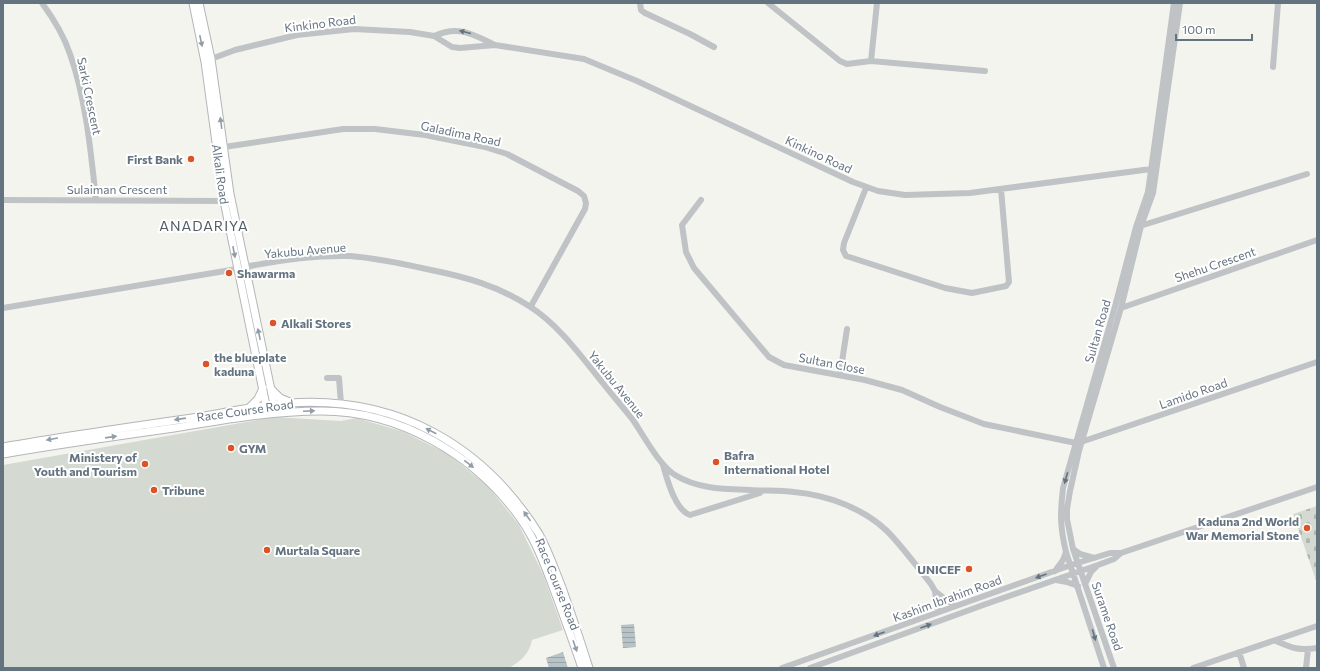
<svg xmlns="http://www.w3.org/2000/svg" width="1320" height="671" viewBox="0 0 1320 671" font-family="Commissioner,sans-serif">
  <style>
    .grass { fill: #d4dad1 }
    .cemetery { fill: url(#cemetery-stones) }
    .water { fill: url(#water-rules) }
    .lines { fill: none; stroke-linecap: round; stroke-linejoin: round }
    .major-casing { stroke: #b2b6ba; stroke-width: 9 }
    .minor { stroke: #bfc3c6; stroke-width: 6 }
    .major { stroke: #fff; stroke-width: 7 }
    .oneway { fill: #647380 }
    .oneway2 { fill: #929da6 }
    .poi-dot { fill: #dc5327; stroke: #fff; stroke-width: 1.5 }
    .labels { text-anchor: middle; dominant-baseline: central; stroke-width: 4; stroke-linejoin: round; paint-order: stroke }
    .street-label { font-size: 12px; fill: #647380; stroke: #fff }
    .poi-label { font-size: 12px; font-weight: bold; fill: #647380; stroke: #fff; text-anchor: start }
    .quarter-label { font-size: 14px; letter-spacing: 1px; fill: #515c65; stroke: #fff }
  </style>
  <defs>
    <pattern id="cemetery-stones" width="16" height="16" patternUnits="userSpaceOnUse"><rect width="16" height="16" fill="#d4dad1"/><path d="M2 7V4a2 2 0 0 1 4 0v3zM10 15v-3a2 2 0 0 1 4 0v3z" fill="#b0b5af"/></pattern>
    <pattern id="water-rules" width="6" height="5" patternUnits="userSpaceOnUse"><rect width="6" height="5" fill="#b7c3c7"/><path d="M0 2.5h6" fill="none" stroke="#98a3a7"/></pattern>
  </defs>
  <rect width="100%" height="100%" fill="#f4f4ef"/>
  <!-- grass -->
  <path class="grass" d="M 274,417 L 341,421 L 357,418 L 404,432 L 446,453 L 487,485 L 519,525 L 543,574 L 563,630 L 532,640 C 530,653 520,662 509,668 L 3,668 L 3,465 Z"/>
  <!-- cemetery -->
  <path class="cemetery" d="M 1317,506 L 1317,583 L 1293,514 Z"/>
  <!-- water -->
  <path class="water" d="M 634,624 L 636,647 L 623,648 L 621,625 Z
    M 563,652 L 568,668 L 549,668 L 546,658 Z"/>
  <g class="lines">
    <defs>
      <path id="major" d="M 193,3 L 205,62 L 224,201 L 267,410
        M 199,3 L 211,59 L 230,194 L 275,409
        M 271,389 L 280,398 L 292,403
        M 249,408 L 258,399 L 263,388
        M 3,447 C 66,436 129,427 192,418 C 224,413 257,405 290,403 C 396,396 483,444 539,534 C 548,550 554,568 561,585 C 571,612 580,640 589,668
        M 3,454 C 60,444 117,436 174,428 C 223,420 272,411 321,411 C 400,411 475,455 520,518 C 535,539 544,563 553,587 C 563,614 573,641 582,668"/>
    </defs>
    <!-- major casing -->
    <use href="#major" class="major-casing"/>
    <!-- minor -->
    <path class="minor" d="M 42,3 C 53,18 64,36 70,54 C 86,99 91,153 96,200
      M 640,3 L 641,10 L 645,13 L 690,34 L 714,47
      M 768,3 L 840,61 L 847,64 L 871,61 L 985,71
      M 434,36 C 459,25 472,34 495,45
      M 211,59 L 235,50 L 297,35 L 354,29 L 410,32 L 434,36 L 452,47 L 460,48 L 495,45 L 584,59 L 637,81 L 853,182 L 878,191 L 905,195 L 970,193 L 1151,169
      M 871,61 L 877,3
      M 1273,67 L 1278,3
      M 224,147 L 343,129 L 375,129 L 425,135 L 485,147 L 507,154 L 578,191 L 584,196 L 586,203 L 585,209 L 531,306
      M 866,188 L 844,243 L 843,250 L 846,256 L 945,288 L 972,293 L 1006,286 L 1009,282 L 1001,189
      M 3,200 L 227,201
      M 701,200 L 682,225 L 686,252 L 694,268 L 769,357 L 784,365 L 865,380 L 902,390 L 940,407 L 984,424 L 1076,443 L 1081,442 L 1317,362
      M 1140,226 L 1307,174
      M 245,267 C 279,260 315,255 350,256 C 377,258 404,264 431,270 C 466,277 498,286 529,306 C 558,324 581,356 602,382 C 612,395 623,407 633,420 C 644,436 659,465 675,475 C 698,489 723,489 750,490 C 764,491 780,490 794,492 C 827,495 863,508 887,531 C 902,546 917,567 931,584 L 935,591 L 938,612
      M 3,308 L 237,269
      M 1121,308 L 1317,240
      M 840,375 L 847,329
      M 327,378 L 339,378 L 341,404
      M 663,465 C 667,479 675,510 690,515 L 760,493
      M 1073,549 L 1080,554 L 1094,558
      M 1055,571 L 1063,560 L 1066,552
      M 1056,580 L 1067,582 L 1078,586
      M 1085,584 L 1091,572 L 1096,567
      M 935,591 L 954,606
      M 1276,641 C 1292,648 1299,651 1317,648
      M 1239,652 L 1244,668
      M 782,668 L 1071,565 L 1110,553 L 1121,553
      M 810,668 L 986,604 L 1098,565 L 1114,559 L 1121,553 L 1317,487
      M 1104,668 L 1066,552 C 1060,527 1060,514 1063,488 L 1114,310 L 1136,227 L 1148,192 L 1174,3
      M 1114,668 L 1073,549 L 1067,519 L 1067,509 L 1070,491 L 1079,451 L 1121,308 L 1141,226 L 1153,193 L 1180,3
      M 1193,668 L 1317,626
      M 1306,668 L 1308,649"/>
    <!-- major -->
    <use href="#major" class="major"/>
  </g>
  <!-- one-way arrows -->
  <defs><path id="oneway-solid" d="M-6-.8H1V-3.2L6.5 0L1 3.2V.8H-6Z"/></defs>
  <g class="oneway">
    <use href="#oneway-solid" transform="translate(465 32) rotate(-166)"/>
    <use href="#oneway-solid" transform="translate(1066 478) rotate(106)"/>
    <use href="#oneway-solid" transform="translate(1041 576) rotate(160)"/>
    <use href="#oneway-solid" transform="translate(926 626) rotate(-20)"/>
    <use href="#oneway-solid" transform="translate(879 634) rotate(160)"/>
    <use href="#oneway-solid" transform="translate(1094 635) rotate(74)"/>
  </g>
  <g class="oneway2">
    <use href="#oneway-solid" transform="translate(201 41) rotate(78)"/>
    <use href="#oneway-solid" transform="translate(221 123) rotate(-98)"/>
    <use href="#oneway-solid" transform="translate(234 252) rotate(79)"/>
    <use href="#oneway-solid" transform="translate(259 334) rotate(-102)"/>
    <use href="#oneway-solid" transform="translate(309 411) rotate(-3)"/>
    <use href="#oneway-solid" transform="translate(180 419) rotate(172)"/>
    <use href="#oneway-solid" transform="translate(431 431) rotate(-153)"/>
    <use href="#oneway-solid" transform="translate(111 437) rotate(-8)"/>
    <use href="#oneway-solid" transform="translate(52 439) rotate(170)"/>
    <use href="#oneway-solid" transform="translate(469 464) rotate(38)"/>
    <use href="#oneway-solid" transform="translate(527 516) rotate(-125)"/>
    <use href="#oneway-solid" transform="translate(575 646) rotate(71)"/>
  </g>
  <!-- markers -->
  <g class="poi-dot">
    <circle cx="191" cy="159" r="4"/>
    <circle cx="229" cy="273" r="4"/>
    <circle cx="273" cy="323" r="4"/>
    <circle cx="206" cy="364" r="4"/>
    <circle cx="231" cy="448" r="4"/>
    <circle cx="716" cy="462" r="4"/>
    <circle cx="145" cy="464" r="4"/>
    <circle cx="154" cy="490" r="4"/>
    <circle cx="1307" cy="528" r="4"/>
    <circle cx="267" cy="550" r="4"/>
    <circle cx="969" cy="569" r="4"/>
  </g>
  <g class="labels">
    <!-- street labels -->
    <g class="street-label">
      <text transform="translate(320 23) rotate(-7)">Kinkino Road</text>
      <text transform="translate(90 96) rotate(78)">Sarki Crescent</text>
      <text transform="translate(461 133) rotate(12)">Galadima Road</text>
      <text transform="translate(819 154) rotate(25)">Kinkino Road</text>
      <text transform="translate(221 174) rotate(82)">Alkali Road</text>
      <text x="117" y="189">Sulaiman Crescent</text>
      <text transform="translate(305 250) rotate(-5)">Yakubu Avenue</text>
      <text transform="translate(1215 264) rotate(-19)">Shehu Crescent</text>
      <text transform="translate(1097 331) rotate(-74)">Sultan Road</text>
      <text transform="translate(832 363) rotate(11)">Sultan Close</text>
      <text transform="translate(617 384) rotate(51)">Yakubu Avenue</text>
      <text transform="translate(1193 393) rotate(-19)">Lamido Road</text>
      <text transform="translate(245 410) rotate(-8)">Race Course Road</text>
      <text transform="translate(558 584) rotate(68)">Race Course Road</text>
      <text transform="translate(947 598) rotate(-20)">Kashim Ibrahim Road</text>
      <text transform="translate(1108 616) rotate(71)">Surame Road</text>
    </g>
    <!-- poi labels -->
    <g class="poi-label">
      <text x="183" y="159" text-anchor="end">First Bank</text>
      <text x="237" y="273">Shawarma</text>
      <text x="281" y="323">Alkali Stores</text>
      <text x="214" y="357">the blueplate<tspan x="214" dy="14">kaduna</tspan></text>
      <text x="239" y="448">GYM</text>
      <text x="724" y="455">Bafra<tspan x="724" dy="14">International Hotel</tspan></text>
      <text x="137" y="457" text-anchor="end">Ministery of<tspan x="137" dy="14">Youth and Tourism</tspan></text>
      <text x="162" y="490">Tribune</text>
      <text x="1299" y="521" text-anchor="end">Kaduna 2nd World<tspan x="1299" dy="14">War Memorial Stone</tspan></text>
      <text x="275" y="550">Murtala Square</text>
      <text x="961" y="569" text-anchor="end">UNICEF</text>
    </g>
    <!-- quarter labels -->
    <g class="quarter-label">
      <text x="204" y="225">ANADARIYA</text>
    </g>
  </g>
  <!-- border -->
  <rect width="1320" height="671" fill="none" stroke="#647380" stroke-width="8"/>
  <!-- scale -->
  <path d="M1176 34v6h76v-6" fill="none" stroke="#647380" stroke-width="2"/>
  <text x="1182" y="34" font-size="12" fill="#647380" stroke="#ffffff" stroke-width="3" paint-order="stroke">100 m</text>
</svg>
